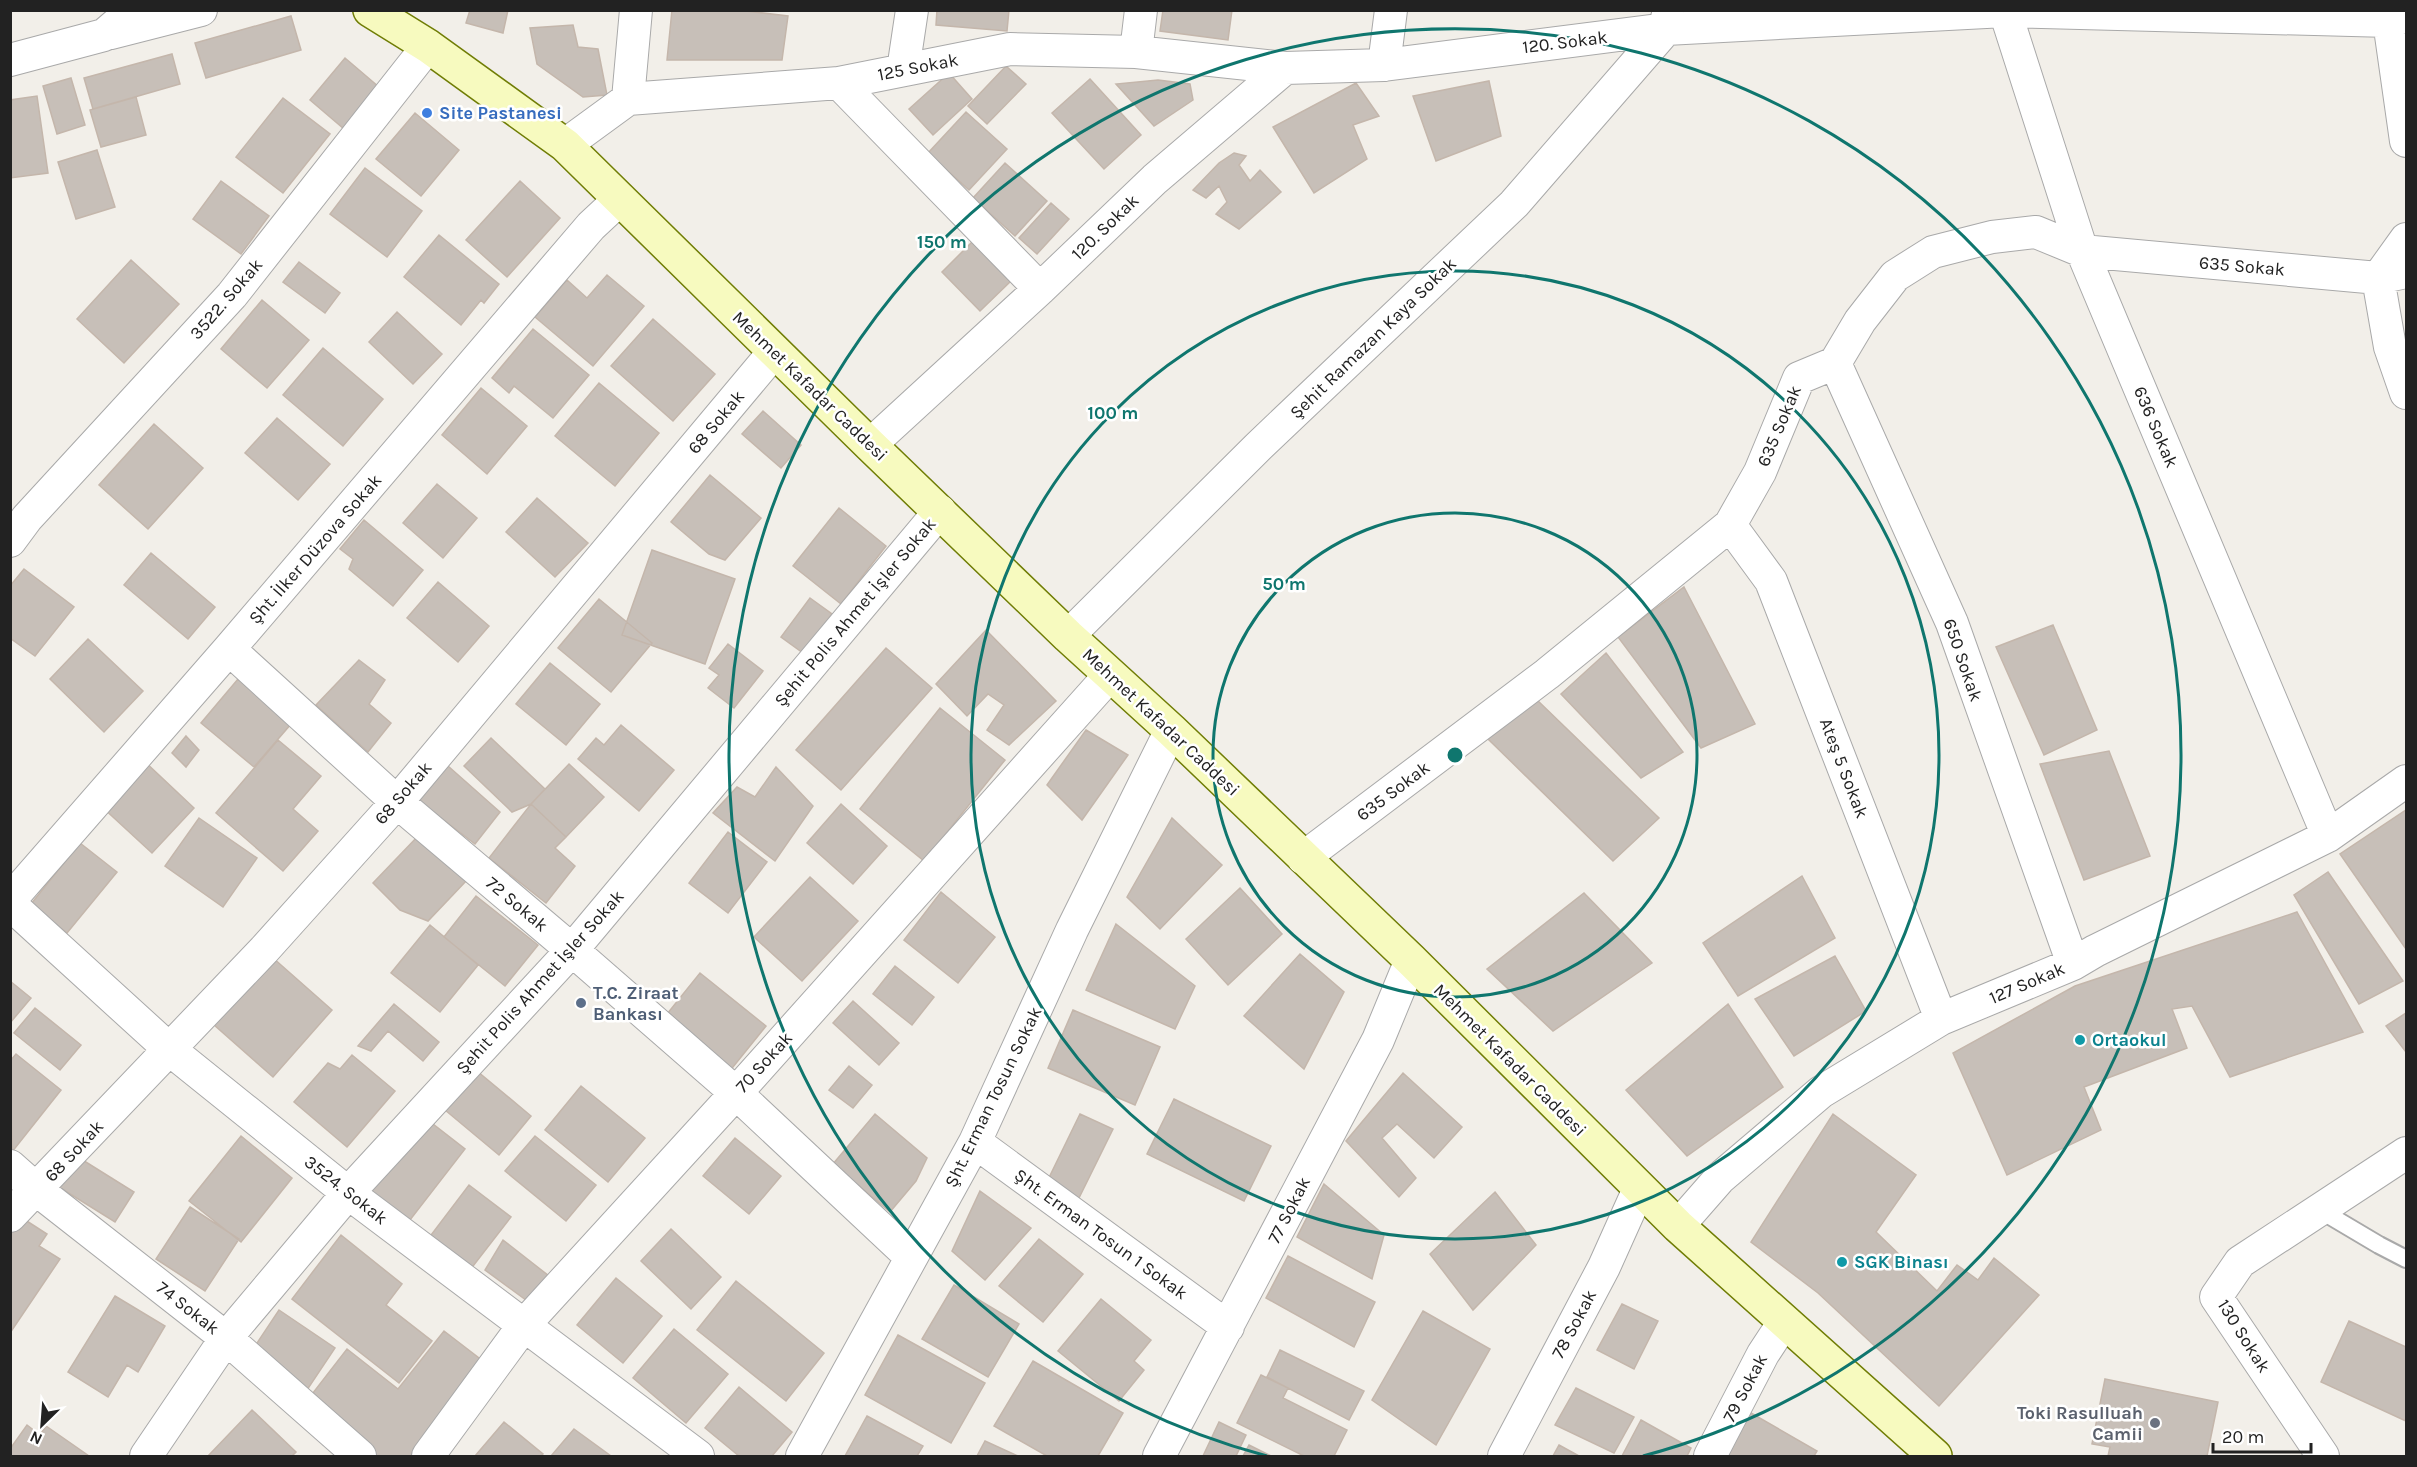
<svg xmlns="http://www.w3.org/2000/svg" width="2417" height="1467" viewBox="0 0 2417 1467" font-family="Karla,sans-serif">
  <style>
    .building { fill: #c7bfb8; stroke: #c4b6ab; stroke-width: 1.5 }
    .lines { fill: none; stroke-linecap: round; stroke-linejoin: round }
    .lane-casing { stroke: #a9a9a9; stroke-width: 20 }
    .street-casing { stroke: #a9a9a9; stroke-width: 34 }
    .secondary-casing { stroke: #707d05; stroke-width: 36 }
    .lane { stroke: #fff; stroke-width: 16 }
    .street { stroke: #fff; stroke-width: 32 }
    .secondary { stroke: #f7fabf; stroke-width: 33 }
    .ring { fill: none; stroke: #0f766e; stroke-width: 3 }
    .shop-dot { fill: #3f7fe0; stroke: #fff; stroke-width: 2 }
    .service-dot { fill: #5c6f8a; stroke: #fff; stroke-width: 2 }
    .culture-dot { fill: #0f9aa8; stroke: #fff; stroke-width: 2 }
    .worship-dot { fill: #6b7280; stroke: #fff; stroke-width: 2 }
    .labels { text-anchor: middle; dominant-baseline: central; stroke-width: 5; stroke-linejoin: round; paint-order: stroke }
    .street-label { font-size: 18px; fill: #222; stroke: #fff }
    .shop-label { font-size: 18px; font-weight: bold; fill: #366cbe; stroke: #fff; text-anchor: start }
    .service-label { font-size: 18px; font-weight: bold; fill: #4e5e75; stroke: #fff; text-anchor: start }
    .culture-label { font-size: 18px; font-weight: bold; fill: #0d838f; stroke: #fff; text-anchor: start }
    .worship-label { font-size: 18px; font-weight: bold; fill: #5b616d; stroke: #fff; text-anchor: end }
    .centre { fill: #0f766e; stroke: #fff; stroke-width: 3 }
    .ring-label { font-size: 18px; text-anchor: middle; font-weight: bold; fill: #0f766e; stroke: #fff; stroke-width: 5; stroke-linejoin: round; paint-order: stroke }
  </style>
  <rect width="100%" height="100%" fill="#f2efe9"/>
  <!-- building -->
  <path class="building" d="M 470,10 L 508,10 L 503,33 L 466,23 Z
    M 672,10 L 738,10 L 788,16 L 782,60 L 667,60 Z
    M 937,10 L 1009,10 L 1007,31 L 936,25 Z
    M 1163,10 L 1232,10 L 1228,40 L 1160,31 Z
    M 291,16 L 301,50 L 206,78 L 195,43 Z
    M 573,25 L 578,47 L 598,49 L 607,95 L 583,97 L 537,64 L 530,28 Z
    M 172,54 L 180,84 L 93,109 L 84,78 Z
    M 345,58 L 379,87 L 344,129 L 310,100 Z
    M 1006,66 L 1026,84 L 987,124 L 968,106 Z
    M 949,73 L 972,99 L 933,135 L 909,109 Z
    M 71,78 L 85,125 L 57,134 L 43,86 Z
    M 1090,79 L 1141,135 L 1104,169 L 1052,113 Z
    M 1158,80 L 1190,84 L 1193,100 L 1154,126 L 1116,84 Z
    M 1489,81 L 1501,136 L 1436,161 L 1413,96 Z
    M 1356,83 L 1379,116 L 1353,125 L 1367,159 L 1314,193 L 1273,127 Z
    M 37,96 L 48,173 L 10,178 L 10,100 Z
    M 136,97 L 146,135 L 101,147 L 90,110 Z
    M 283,98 L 330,134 L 283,193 L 236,157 Z
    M 966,112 L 1007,149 L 969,190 L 928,153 Z
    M 415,113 L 459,150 L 421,196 L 376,159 Z
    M 97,150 L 115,207 L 76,219 L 58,162 Z
    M 1234,153 L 1246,156 L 1239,165 L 1250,181 L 1260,170 L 1281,192 L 1239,229 L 1216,214 L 1227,202 L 1219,186 L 1206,198 L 1193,190 L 1219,163 Z
    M 1005,163 L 1047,201 L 1015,236 L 973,198 Z
    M 365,168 L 422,211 L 387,257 L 330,214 Z
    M 221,181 L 269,216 L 241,254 L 193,219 Z
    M 520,181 L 560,218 L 507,277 L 466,240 Z
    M 1051,203 L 1069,219 L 1037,254 L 1019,238 Z
    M 439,235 L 499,284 L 484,303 L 481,300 L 461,325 L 404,277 Z
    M 973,241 L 1012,280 L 980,311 L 942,272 Z
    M 131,260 L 179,304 L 124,363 L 77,319 Z
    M 299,262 L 340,293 L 325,313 L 283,282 Z
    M 607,275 L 644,306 L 593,366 L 535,317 L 567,280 L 587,298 Z
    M 262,300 L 309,340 L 267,388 L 221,349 Z
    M 397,312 L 442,354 L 413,384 L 369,342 Z
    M 653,319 L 715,374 L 673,421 L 611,366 Z
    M 533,329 L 589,375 L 553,418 L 514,386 L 509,393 L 492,378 Z
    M 323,348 L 383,399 L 343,446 L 283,395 Z
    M 599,383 L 659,433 L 615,486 L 555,436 Z
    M 481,388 L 527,426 L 487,474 L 442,435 Z
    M 763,411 L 801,445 L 781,468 L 742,434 Z
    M 277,418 L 330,464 L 298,500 L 245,453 Z
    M 154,424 L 203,468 L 148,529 L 99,485 Z
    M 710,475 L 761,518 L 725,560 L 709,554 L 671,522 Z
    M 437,484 L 477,518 L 443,558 L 403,523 Z
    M 537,498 L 588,543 L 555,577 L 506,532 Z
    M 839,508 L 886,546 L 841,604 L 793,566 Z
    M 364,520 L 423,570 L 393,606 L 349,569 L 353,559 L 340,549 Z
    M 652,550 L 735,579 L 705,664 L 622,635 Z
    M 151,553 L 215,607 L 188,639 L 124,585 Z
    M 24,569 L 74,607 L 35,656 L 10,638 L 10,586 Z
    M 438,582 L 489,626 L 458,662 L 407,618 Z
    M 1684,587 L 1755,724 L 1701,748 L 1618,637 Z
    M 810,598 L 832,614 L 803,653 L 781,637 Z
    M 599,599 L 652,643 L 611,692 L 558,648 Z
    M 2053,625 L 2097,730 L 2044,755 L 1996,647 Z
    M 986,630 L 1056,701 L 1009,745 L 987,730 L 1004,705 L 988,694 L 967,716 L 936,684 Z
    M 88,639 L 143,691 L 104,732 L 50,679 Z
    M 728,644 L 763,671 L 734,708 L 708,688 L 719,675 L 709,668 Z
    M 886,648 L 932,688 L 841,790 L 796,750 Z
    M 1606,653 L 1683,752 L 1641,778 L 1561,694 Z
    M 359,660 L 385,680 L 369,704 L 391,723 L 368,752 L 316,705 Z
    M 550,663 L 600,704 L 566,745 L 516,704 Z
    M 238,679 L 291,724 L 254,767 L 201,723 Z
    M 1535,698 L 1659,818 L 1613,861 L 1488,739 Z
    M 940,708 L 1005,760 L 924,861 L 860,809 Z
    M 621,725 L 674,770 L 639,811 L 578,759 L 596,738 L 604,745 Z
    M 1086,730 L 1128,755 L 1082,820 L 1047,785 Z
    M 186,736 L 199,750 L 186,767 L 172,753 Z
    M 491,738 L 545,789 L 531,804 L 512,812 L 464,766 Z
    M 278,740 L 321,776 L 293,809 L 318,831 L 283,871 L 216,813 Z
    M 2109,751 L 2150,856 L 2084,880 L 2040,764 Z
    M 143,760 L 194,808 L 152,853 L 101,806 Z
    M 569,764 L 604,797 L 566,837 L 531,804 Z
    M 448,766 L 500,812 L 475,844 L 415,798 Z
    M 776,767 L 813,806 L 775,861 L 713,813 L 737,787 L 755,797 Z
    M 531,804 L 566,837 L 555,848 L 575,866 L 546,903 L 489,858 Z
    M 841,804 L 887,846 L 853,884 L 807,843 Z
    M 2406,810 L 2406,949 L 2340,854 Z
    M 199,818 L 257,858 L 223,907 L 165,866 Z
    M 1172,818 L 1222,865 L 1160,929 L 1127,897 Z
    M 728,832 L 767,862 L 728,913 L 689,883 Z
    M 419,835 L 467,880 L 428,921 L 400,910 L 373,883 Z
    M 80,843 L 117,872 L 67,933 L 31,904 Z
    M 2328,872 L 2403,981 L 2359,1004 L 2294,895 Z
    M 1802,876 L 1835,938 L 1738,996 L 1703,943 Z
    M 810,877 L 858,921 L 802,981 L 754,937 Z
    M 1240,888 L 1282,934 L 1228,985 L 1186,939 Z
    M 941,892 L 995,937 L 958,983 L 904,940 Z
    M 1584,893 L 1652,963 L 1553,1031 L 1487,969 Z
    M 476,896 L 538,945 L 505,986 L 444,937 Z
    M 2297,912 L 2363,1032 L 2230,1077 L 2192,1006 L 2172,1009 L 2187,1048 L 2084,1087 L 2101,1130 L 2007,1175 L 1953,1053 L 2075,986 Z
    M 1116,924 L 1195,986 L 1175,1029 L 1086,990 Z
    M 430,925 L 478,965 L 440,1012 L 391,973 Z
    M 264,950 L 332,1010 L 273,1077 L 205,1017 Z
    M 1300,954 L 1344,992 L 1304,1069 L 1244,1016 Z
    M 1835,956 L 1866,1011 L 1794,1056 L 1755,999 Z
    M 895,966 L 934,997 L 912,1025 L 873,994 Z
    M 700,973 L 766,1026 L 729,1072 L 663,1019 Z
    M 10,981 L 31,998 L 10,1023 Z
    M 853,1001 L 899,1043 L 879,1065 L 833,1023 Z
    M 394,1004 L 439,1042 L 423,1061 L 388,1031 L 371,1051 L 358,1046 Z
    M 1728,1004 L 1783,1087 L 1687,1156 L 1626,1090 Z
    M 35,1008 L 81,1045 L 60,1070 L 14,1033 Z
    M 1073,1010 L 1160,1047 L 1135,1105 L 1048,1068 Z
    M 2406,1013 L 2406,1052 L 2386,1026 Z
    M 16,1054 L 61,1090 L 12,1152 L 10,1061 Z
    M 352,1055 L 395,1091 L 347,1147 L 294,1102 L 328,1063 L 340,1069 Z
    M 849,1066 L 872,1085 L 853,1108 L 829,1090 Z
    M 477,1071 L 531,1116 L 499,1155 L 445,1110 Z
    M 1403,1073 L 1462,1127 L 1434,1158 L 1397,1124 L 1382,1138 L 1416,1178 L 1399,1197 L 1346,1141 Z
    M 581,1086 L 645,1138 L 608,1182 L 545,1130 Z
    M 1174,1099 L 1271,1146 L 1244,1201 L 1147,1154 Z
    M 415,1110 L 465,1149 L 403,1229 L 353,1190 Z
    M 875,1114 L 927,1158 L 916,1181 L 890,1212 L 833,1164 Z
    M 1080,1114 L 1113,1129 L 1076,1204 L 1044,1188 Z
    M 1833,1114 L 1916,1175 L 1876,1232 L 1937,1291 L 1957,1265 L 1978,1280 L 1994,1258 L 2039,1295 L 1939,1406 L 1818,1293 L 1751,1242 Z
    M 241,1136 L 292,1178 L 241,1242 L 189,1201 Z
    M 535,1136 L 596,1185 L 566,1221 L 505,1171 Z
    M 735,1138 L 781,1176 L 749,1214 L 703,1176 Z
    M 73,1154 L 134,1192 L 115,1222 L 54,1184 Z
    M 1324,1184 L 1384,1235 L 1372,1279 L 1297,1237 Z
    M 469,1185 L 511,1217 L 470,1270 L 428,1239 Z
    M 980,1191 L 1031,1228 L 985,1280 L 952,1251 Z
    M 1495,1192 L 1536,1245 L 1473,1310 L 1430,1254 Z
    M 190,1207 L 239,1239 L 205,1291 L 156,1259 Z
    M 19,1216 L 47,1234 L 39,1246 L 60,1259 L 10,1333 L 10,1228 Z
    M 671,1229 L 721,1277 L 691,1309 L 641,1261 Z
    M 341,1235 L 402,1284 L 386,1305 L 432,1341 L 399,1383 L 292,1299 Z
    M 1039,1239 L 1083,1274 L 1043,1322 L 999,1286 Z
    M 503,1240 L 549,1276 L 530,1303 L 485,1270 Z
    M 1288,1256 L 1375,1302 L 1354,1347 L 1266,1298 Z
    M 616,1278 L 662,1316 L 623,1363 L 577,1325 Z
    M 736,1281 L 824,1353 L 786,1401 L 697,1330 Z
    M 954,1285 L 1019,1324 L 988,1377 L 922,1339 Z
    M 115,1296 L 165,1326 L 138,1372 L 127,1365 L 108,1397 L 68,1372 Z
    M 1101,1299 L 1151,1340 L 1134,1361 L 1144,1370 L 1119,1401 L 1058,1351 Z
    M 1622,1304 L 1658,1321 L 1634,1369 L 1597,1350 Z
    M 279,1310 L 335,1348 L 305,1393 L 249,1355 Z
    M 1423,1311 L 1490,1349 L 1436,1445 L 1372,1400 Z
    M 2349,1321 L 2406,1347 L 2406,1421 L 2321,1382 Z
    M 674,1329 L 728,1374 L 686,1423 L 633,1378 Z
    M 444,1331 L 488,1365 L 417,1456 L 365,1456 L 302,1407 L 347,1349 L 398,1389 Z
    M 898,1335 L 985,1383 L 951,1443 L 865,1395 Z
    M 1280,1350 L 1364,1391 L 1349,1420 L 1267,1377 Z
    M 1033,1361 L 1123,1413 L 1098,1456 L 1047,1456 L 994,1426 Z
    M 1261,1375 L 1288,1388 L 1283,1398 L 1347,1430 L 1334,1456 L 1304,1456 L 1237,1423 Z
    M 2105,1379 L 2218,1402 L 2207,1456 L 2108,1456 L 2110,1447 L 2092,1444 Z
    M 739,1387 L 792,1432 L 772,1456 L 739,1456 L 705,1428 Z
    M 1576,1388 L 1634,1417 L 1614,1453 L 1555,1425 Z
    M 1744,1409 L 1817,1451 L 1814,1456 L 1722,1456 Z
    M 252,1410 L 296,1452 L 292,1456 L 208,1456 Z
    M 867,1416 L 923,1446 L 917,1456 L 845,1456 Z
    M 1641,1420 L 1691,1448 L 1687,1456 L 1622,1456 Z
    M 504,1422 L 543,1454 L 540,1456 L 475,1456 Z
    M 1219,1422 L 1246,1435 L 1236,1456 L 1203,1456 Z
    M 27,1425 L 40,1435 L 46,1426 L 89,1456 L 10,1456 L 10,1449 Z
    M 574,1429 L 611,1456 L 551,1456 Z
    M 985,1441 L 1018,1456 L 977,1456 Z
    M 1249,1445 L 1271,1456 L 1243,1456 Z
    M 1559,1445 L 1579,1456 L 1553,1456 Z"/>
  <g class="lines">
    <defs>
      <path id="lane" d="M 2320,1210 L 2379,1245 L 2406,1259"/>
      <path id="street" d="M 2005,11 L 2082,251 L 2328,836
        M 2389,21 L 2406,141
        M 111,33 L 201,10
        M 1136,52 L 1141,10
        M 10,60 L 104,35 L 133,10
        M 1384,65 L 1391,10
        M 903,70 L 912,10
        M 839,83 L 1040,289
        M 628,99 L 636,10
        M 565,145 L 628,99 L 839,83 L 1010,49 L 1136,52 L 1285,68
        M 2406,239 L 2378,278 L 2390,347 L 2406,393
        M 1835,363 L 1952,623 L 2073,964
        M 870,445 L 1040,289 L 1155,179 L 1285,68 L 1384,65 L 1666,29 L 2005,11 L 2389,21 L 2406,17
        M 1730,525 L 1771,581 L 1941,1019
        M 10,541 L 27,518 L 232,295 L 428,46
        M 1068,636 L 1259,446 L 1514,204 L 1666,29 L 1667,18
        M 229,649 L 397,802 L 572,950 L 736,1093 L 911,1257
        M 1303,858 L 1547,674 L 1730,525 L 1760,472 L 1799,378 L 1835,363 L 1860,321 L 1895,276 L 1933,252 L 1992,237 L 2036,232 L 2082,251 L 2378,278 L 2406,272
        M 10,900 L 229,649 L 591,226 L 620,199
        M 10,904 L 169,1049 L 348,1193 L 698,1456
        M 975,1142 L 1228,1327
        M 10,1166 L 37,1190 L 226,1338 L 360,1456
        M 10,1216 L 264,950 L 397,802 L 774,352
        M 1678,1226 L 1720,1178 L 1821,1092 L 1941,1019 L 2073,964 L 2095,951 L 2328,836 L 2406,781
        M 146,1456 L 226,1338 L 348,1193 L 572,950 L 940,511
        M 428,1456 L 524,1325 L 736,1093 L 1110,675
        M 802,1456 L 975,1142 L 1072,930 L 1171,730
        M 1159,1456 L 1378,1040 L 1411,960
        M 1504,1456 L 1604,1267 L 1639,1189
        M 1710,1456 L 1763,1354 L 1784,1322
        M 2323,1456 L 2216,1297 L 2240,1262 L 2406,1153"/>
      <path id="secondary" d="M 370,10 L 428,46 L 565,145 L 870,445 L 1068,636 L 1171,730 L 1411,960 L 1678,1226 L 1935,1456"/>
    </defs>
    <!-- lane casing -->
    <use href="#lane" class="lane-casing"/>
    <!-- street casing -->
    <use href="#street" class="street-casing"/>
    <!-- secondary casing -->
    <use href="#secondary" class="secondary-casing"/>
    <!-- lane -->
    <use href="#lane" class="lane"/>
    <!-- street -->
    <use href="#street" class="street"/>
    <!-- secondary -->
    <use href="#secondary" class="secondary"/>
  </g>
  <!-- distance rings -->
  <g class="ring">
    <circle cx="1455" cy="755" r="242"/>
    <circle cx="1455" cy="755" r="484"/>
    <path d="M1267 1456A726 726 0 1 1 1643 1456"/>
  </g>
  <!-- markers -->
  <circle class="shop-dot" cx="427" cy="113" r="6"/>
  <circle class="service-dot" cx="581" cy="1003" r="6"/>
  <g class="culture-dot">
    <circle cx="2080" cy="1040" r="6"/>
    <circle cx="1842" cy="1262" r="6"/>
  </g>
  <circle class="worship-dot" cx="2155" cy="1423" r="6"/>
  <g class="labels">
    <!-- street labels -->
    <g class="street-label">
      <text transform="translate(1565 42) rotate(-7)">120. Sokak</text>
      <text transform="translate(918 67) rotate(-11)">125 Sokak</text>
      <text transform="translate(1105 227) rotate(-44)">120. Sokak</text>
      <text transform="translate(2242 266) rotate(5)">635 Sokak</text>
      <text transform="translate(226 299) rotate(-49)">3522. Sokak</text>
      <text transform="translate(1373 338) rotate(-44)">Şehit Ramazan Kaya Sokak</text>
      <text transform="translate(810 386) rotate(44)">Mehmet Kafadar Caddesi</text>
      <text transform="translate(716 422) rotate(-50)">68 Sokak</text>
      <text transform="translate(1779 426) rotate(-67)">635 Sokak</text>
      <text transform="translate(2156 427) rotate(67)">636 Sokak</text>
      <text transform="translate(315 549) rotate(-49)">Şht. İlker Düzova Sokak</text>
      <text transform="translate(855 612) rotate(-50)">Şehit Polis Ahmet İşler Sokak</text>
      <text transform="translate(1963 660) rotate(71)">650 Sokak</text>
      <text transform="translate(1161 722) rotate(43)">Mehmet Kafadar Caddesi</text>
      <text transform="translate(1844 768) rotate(69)">Ateş 5 Sokak</text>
      <text transform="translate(1393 791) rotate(-37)">635 Sokak</text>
      <text transform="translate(403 793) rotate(-49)">68 Sokak</text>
      <text transform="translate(517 904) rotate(40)">72 Sokak</text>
      <text transform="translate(540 982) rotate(-48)">Şehit Polis Ahmet İşler Sokak</text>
      <text transform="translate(2027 983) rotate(-23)">127 Sokak</text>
      <text transform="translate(1510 1060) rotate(45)">Mehmet Kafadar Caddesi</text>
      <text transform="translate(764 1062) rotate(-48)">70 Sokak</text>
      <text transform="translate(993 1097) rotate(-64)">Şht. Erman Tosun Sokak</text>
      <text transform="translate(74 1151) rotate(-47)">68 Sokak</text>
      <text transform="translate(346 1190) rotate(38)">3524. Sokak</text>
      <text transform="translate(1289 1210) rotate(-63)">77 Sokak</text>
      <text transform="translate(1101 1234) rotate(36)">Şht. Erman Tosun 1 Sokak</text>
      <text transform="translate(188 1308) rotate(38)">74 Sokak</text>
      <text transform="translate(1574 1324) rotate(-62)">78 Sokak</text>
      <text transform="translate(2244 1336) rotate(58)">130 Sokak</text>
      <text transform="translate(1745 1388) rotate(-62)">79 Sokak</text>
    </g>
    <!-- shop labels -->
    <g class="shop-label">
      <text x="439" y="113">Site Pastanesi</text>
    </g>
    <!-- service labels -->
    <g class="service-label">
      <text x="593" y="993">T.C. Ziraat<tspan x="593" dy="21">Bankası</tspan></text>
    </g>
    <!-- culture labels -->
    <g class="culture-label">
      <text x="2092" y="1040">Ortaokul</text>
      <text x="1854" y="1262">SGK Binası</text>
    </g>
    <!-- worship labels -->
    <g class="worship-label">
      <text x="2143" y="1413">Toki Rasulluah<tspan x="2143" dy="21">Camii</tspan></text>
    </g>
  </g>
  <circle cx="1455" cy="755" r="9" class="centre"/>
  <g class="ring-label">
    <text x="942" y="248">150 m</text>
    <text x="1113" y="419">100 m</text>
    <text x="1284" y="590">50 m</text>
  </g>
  <!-- border -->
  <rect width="2417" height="1467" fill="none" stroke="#222222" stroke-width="24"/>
  <!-- north arrow -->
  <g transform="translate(42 1425) rotate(205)" stroke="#ffffff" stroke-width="4.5" paint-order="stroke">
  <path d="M0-4.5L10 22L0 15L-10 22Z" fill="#222222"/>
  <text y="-9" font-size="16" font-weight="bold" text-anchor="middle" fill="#222222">N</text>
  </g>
  <!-- scale -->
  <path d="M2213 1443v9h98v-9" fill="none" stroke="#222222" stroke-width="3"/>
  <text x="2222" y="1443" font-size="18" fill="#222222" stroke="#ffffff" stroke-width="4.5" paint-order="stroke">20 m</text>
</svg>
